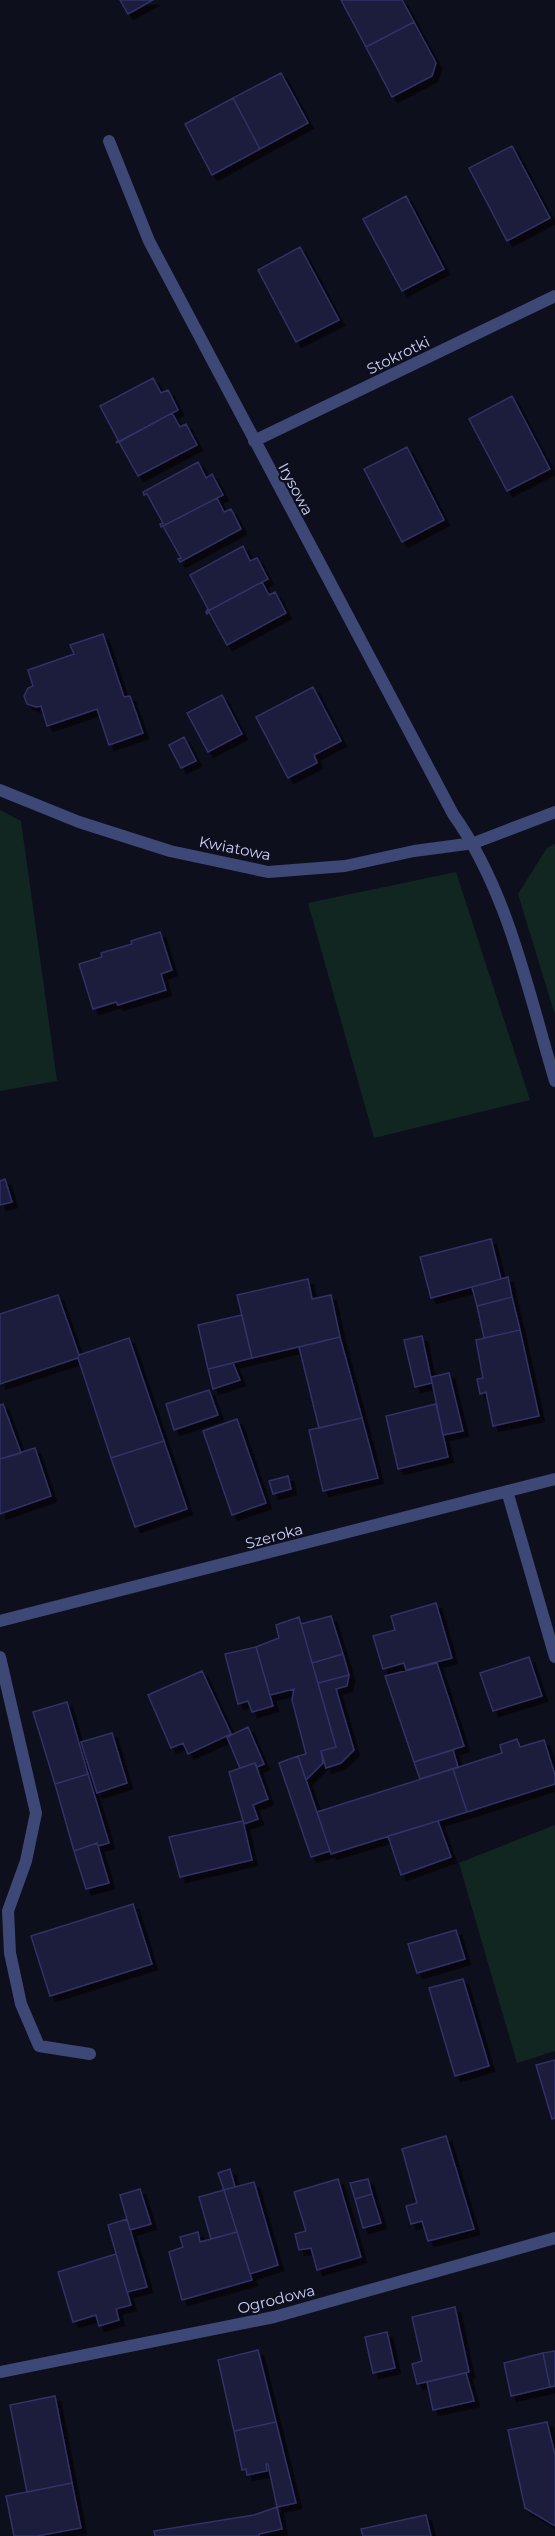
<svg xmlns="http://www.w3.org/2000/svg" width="555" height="2536" viewBox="0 0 555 2536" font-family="Montserrat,sans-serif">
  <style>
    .green { fill: #122621 }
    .building { fill: #1c1c3c; stroke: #313166; stroke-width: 1.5; filter: url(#shadow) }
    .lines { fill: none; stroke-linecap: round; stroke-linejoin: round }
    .lane { stroke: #3e4877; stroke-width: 12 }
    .street { stroke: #3e4877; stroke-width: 12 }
    .labels { text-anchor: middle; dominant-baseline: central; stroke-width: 4.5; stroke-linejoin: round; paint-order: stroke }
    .street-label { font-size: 15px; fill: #cfd3fa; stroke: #0e0f1d }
  </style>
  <defs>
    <filter id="shadow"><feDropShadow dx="5.5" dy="5.5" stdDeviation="0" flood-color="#0009"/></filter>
  </defs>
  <rect width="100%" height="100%" fill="#0e0f1d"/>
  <!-- green -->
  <path class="green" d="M 0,810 L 21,821 L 57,1081 L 0,1091 Z
    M 555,844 L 555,1015 L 518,894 L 547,848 Z
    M 456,872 L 530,1100 L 374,1138 L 308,903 Z
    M 555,1825 L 555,2051 L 517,2063 L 459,1863 Z"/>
  <!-- building -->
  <path class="building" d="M 120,0 L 153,0 L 128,14 Z
    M 341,0 L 402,0 L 414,22 L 366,47 Z
    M 414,22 L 436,63 L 432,76 L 392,97 L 366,47 Z
    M 281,73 L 308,123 L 260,149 L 233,98 Z
    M 233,98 L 260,149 L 212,175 L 185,124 Z
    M 512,146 L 550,218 L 507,241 L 469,168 Z
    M 406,196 L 444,269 L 402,291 L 363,219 Z
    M 300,247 L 339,320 L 296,342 L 258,270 Z
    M 153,378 L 161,393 L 168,390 L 178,410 L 116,443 L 118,440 L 100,406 Z
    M 512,396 L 550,469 L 507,491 L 469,419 Z
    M 172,413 L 180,427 L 186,424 L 197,445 L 138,476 L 119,442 Z
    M 407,447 L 444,520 L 402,542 L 364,469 Z
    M 198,462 L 206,478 L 212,474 L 223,495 L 161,527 L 160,524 L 163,523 L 147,494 L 144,495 L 143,492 Z
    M 217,498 L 224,512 L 231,509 L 241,529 L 180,562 L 178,559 L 181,558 L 163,526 Z
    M 243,546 L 250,561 L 257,558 L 268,579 L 206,612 L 208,609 L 190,575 Z
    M 262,582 L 269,595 L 275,592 L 286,613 L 227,645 L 209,612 L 207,614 L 206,612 Z
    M 103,634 L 124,697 L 130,696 L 143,733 L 109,745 L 97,709 L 47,726 L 41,706 L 36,707 L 27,704 L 24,696 L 28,688 L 33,686 L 28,670 L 74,654 L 70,645 Z
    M 313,687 L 341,741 L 314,755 L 317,763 L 288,778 L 256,717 Z
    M 222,695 L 242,734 L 208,752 L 187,713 Z
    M 184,737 L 196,761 L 181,768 L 169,745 Z
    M 160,932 L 172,970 L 161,974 L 166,990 L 118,1005 L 116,1002 L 93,1009 L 79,964 L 102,957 L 101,953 L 132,944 L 131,941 Z
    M 5,1179 L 12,1202 L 0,1205 L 0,1181 Z
    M 491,1239 L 501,1279 L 431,1298 L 420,1257 Z
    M 508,1277 L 512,1297 L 477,1306 L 472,1287 Z
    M 308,1279 L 312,1299 L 331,1295 L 340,1337 L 252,1358 L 237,1295 Z
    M 58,1295 L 79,1355 L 78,1358 L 0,1384 L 0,1314 Z
    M 512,1297 L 520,1330 L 484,1338 L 477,1306 Z
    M 242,1315 L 252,1358 L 208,1369 L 198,1325 Z
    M 520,1330 L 539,1416 L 493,1426 L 486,1392 L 480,1394 L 477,1379 L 483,1378 L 476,1340 Z
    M 422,1336 L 432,1383 L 415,1387 L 404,1340 Z
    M 340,1337 L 362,1418 L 319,1428 L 299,1347 Z
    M 129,1338 L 164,1441 L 111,1458 L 78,1358 L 79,1355 Z
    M 233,1363 L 240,1380 L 213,1389 L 208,1369 Z
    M 449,1373 L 463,1431 L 443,1435 L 431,1377 Z
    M 209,1390 L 218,1415 L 174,1430 L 166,1404 Z
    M 3,1404 L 21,1453 L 0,1459 L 0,1405 Z
    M 436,1404 L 448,1457 L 398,1469 L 386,1416 Z
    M 362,1418 L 378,1478 L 323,1491 L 309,1430 Z
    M 237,1419 L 266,1503 L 232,1515 L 203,1431 Z
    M 164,1441 L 187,1509 L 135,1527 L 111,1458 Z
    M 35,1448 L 51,1496 L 0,1514 L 0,1459 Z
    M 288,1476 L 291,1489 L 273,1494 L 269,1481 Z
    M 436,1603 L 452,1658 L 406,1670 L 404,1663 L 383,1669 L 373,1636 L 395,1630 L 391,1616 Z
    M 331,1616 L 343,1654 L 312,1663 L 301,1624 Z
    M 299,1617 L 336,1747 L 321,1751 L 323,1763 L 306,1780 L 298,1756 L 306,1754 L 292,1700 L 294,1689 L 270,1695 L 256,1647 L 279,1638 L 276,1625 Z
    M 256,1647 L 273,1706 L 252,1712 L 248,1701 L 238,1704 L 225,1654 Z
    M 343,1654 L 349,1675 L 318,1683 L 312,1663 Z
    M 529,1657 L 542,1696 L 493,1711 L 480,1673 Z
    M 437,1663 L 464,1746 L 414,1762 L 385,1676 Z
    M 202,1671 L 231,1734 L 188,1754 L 183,1743 L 171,1748 L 148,1695 Z
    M 349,1675 L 347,1686 L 336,1689 L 354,1750 L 341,1763 L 326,1768 L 321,1751 L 336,1747 L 318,1683 Z
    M 67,1702 L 88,1774 L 55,1784 L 33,1712 Z
    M 248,1727 L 264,1764 L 257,1767 L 255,1763 L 240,1768 L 227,1737 Z
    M 112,1733 L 127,1783 L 97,1793 L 81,1742 Z
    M 517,1739 L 520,1747 L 544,1740 L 555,1775 L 555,1784 L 467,1812 L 453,1769 L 502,1753 L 500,1745 Z
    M 453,1750 L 458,1767 L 420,1779 L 414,1762 Z
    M 298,1756 L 330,1851 L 311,1857 L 279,1763 Z
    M 255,1763 L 268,1799 L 253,1805 L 258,1819 L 244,1824 L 229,1772 Z
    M 453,1769 L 467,1812 L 331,1854 L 317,1812 Z
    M 88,1774 L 109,1843 L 98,1846 L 97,1843 L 74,1851 L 55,1784 Z
    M 243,1821 L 252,1860 L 180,1877 L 169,1837 Z
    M 438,1821 L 451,1857 L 401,1875 L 388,1836 Z
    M 97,1843 L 109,1883 L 86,1889 L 74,1851 Z
    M 133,1904 L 152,1964 L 50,1996 L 31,1936 Z
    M 456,1930 L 465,1959 L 417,1973 L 408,1944 Z
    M 463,1979 L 489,2066 L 455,2076 L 429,1988 Z
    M 555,2060 L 555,2118 L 552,2119 L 536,2065 Z
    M 446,2136 L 474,2229 L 428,2241 L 422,2221 L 411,2224 L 406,2206 L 417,2203 L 402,2149 Z
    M 230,2169 L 235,2187 L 224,2190 L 218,2173 Z
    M 338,2179 L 361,2257 L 317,2270 L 311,2248 L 299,2250 L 295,2234 L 306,2231 L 294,2192 Z
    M 368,2179 L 372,2194 L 355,2199 L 350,2183 Z
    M 254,2182 L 278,2265 L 250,2274 L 224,2190 Z
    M 140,2189 L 151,2224 L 130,2230 L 120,2195 Z
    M 224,2190 L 237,2232 L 211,2239 L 199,2197 Z
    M 372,2194 L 381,2223 L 363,2228 L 355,2199 Z
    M 127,2219 L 147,2287 L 127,2292 L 108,2225 Z
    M 198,2232 L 200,2242 L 237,2232 L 252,2280 L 182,2300 L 169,2252 L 183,2247 L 180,2237 Z
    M 116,2254 L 131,2305 L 116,2309 L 119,2320 L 99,2326 L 96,2315 L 73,2322 L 58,2272 Z
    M 455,2307 L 469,2372 L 417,2384 L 412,2364 L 422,2361 L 412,2317 Z
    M 387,2332 L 395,2368 L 373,2373 L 365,2337 Z
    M 258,2350 L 276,2422 L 234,2431 L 218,2360 Z
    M 555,2351 L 555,2386 L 550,2387 L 543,2353 Z
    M 543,2353 L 550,2387 L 511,2396 L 504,2363 Z
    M 466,2373 L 474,2401 L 433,2410 L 427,2382 Z
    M 55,2396 L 72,2483 L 27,2492 L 10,2405 Z
    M 276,2422 L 296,2503 L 277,2507 L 268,2464 L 266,2464 L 267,2471 L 247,2475 L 246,2469 L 242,2470 L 234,2431 Z
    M 547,2422 L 555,2455 L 555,2526 L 525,2508 L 508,2430 Z
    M 72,2483 L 81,2528 L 37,2536 L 14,2536 L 6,2496 Z
    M 277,2507 L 282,2529 L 259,2534 L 259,2536 L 155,2536 L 154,2531 L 254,2515 Z
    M 426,2515 L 431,2536 L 363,2536 L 361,2529 Z"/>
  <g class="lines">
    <!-- lane -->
    <path class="lane" d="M 0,1657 L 36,1813 L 26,1861 L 8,1911 L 10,1953 L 21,2004 L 39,2046 L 90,2054"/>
    <!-- street -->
    <path class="street" d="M 109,141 L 149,241 L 453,814 C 508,891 528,991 555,1081
      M 254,441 L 555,296
      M 0,790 L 79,822 L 170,851 L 268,872 L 345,866 L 414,851 L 474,843 L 555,812
      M 507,1491 L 555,1657
      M 0,1621 L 555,1479
      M 0,2372 L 274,2317 L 555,2238"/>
  </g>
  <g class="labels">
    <!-- street labels -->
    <g class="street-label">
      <text transform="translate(398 355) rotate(-26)">Stokrotki</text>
      <text transform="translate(296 489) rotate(62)">Irysowa</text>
      <text transform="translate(235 848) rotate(11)">Kwiatowa</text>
      <text transform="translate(274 1536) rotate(-15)">Szeroka</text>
      <text transform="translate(276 2299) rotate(-14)">Ogrodowa</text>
    </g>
  </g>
</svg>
